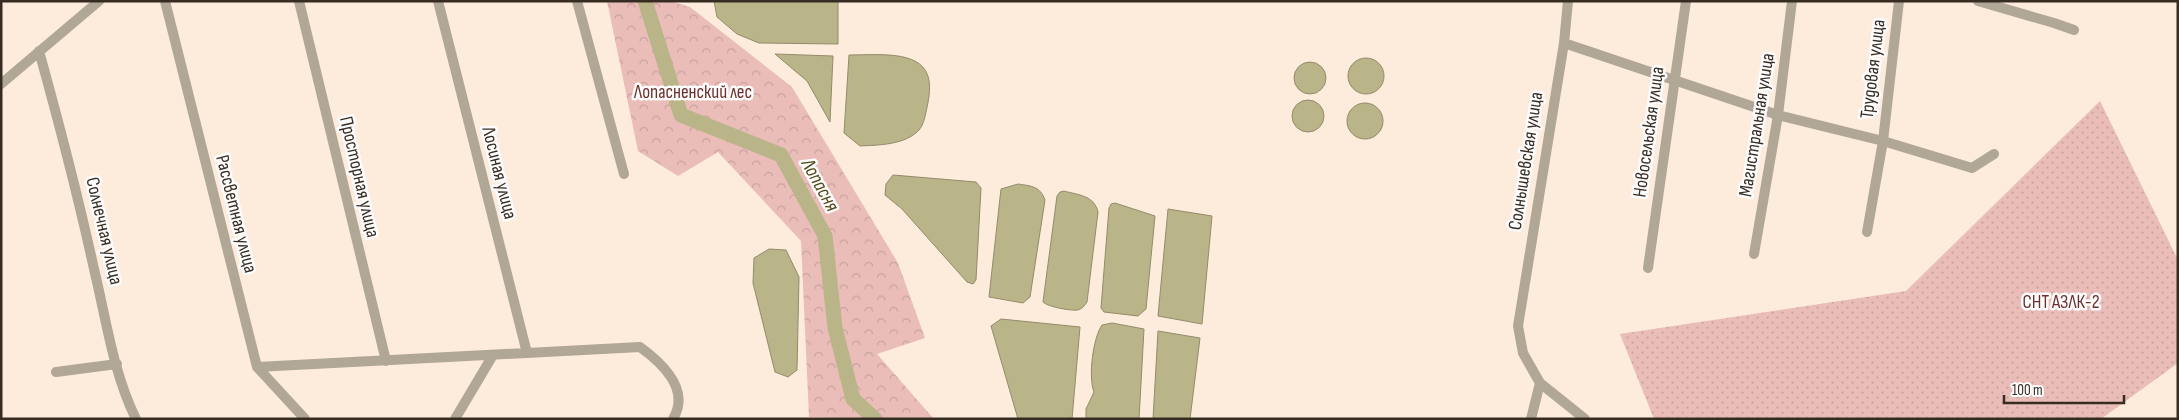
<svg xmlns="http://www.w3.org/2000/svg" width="2179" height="420" viewBox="0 0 2179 420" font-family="'Sofia Sans Condensed',sans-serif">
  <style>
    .forest { fill: url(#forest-crowns) }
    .garden { fill: url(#garden-dots) }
    .water { fill: #bab489; stroke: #938b6a }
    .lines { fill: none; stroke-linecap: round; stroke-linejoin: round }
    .river { stroke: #bab489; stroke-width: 15 }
    .minor { stroke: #b1a796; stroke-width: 10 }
    .labels { text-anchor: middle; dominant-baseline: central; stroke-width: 5; stroke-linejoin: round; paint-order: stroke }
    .street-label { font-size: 19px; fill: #372c22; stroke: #fcfcfc }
    .park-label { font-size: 19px; fill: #6d302d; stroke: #fcfcfc }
    .water-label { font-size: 20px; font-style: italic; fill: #534a17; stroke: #fcfcfc }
  </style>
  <defs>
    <pattern id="forest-crowns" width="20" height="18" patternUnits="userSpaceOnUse" patternTransform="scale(1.25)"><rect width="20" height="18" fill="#eabdb8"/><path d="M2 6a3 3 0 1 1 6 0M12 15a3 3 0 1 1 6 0" fill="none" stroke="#c9a39e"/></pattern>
    <pattern id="garden-dots" width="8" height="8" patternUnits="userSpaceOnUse" patternTransform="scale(1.25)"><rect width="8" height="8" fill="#eabdb8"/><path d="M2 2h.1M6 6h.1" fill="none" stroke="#c9a39e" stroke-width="1.8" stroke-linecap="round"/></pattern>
  </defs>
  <rect width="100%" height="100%" fill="#fdebdc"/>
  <!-- forest -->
  <path class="forest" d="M 607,1 L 670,1 L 690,7 L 792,87 L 898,263 L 925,338 L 877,354 L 934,419 L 809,417 L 801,241 L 718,152 L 678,176 L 638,151 Z"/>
  <!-- garden -->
  <path class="garden" d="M 2100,101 L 2178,260 L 2178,363 L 2101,419 L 1654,419 L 1620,334 L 1906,291 Z"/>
  <!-- water -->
  <path class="water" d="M 714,1 L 838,1 L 838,44 L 759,43 L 737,34 L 717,17 Z
    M 775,54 L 833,56 L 830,122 L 807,81 Z
    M 849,55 C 866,55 891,53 907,58 C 935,66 931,90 926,112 C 925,117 923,126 919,130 C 905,145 879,145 860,146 L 844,133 Z
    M1348 76a18 18 0 1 1 36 0a18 18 0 1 1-36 0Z
    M1294 78a16 16 0 1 1 32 0a16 16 0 1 1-32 0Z
    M1292 116a16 16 0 1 1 32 0a16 16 0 1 1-32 0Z
    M1347 121a18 18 0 1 1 36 0a18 18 0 1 1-36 0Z
    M 893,175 L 976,182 L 981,188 L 976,280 L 973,284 L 967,282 L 902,209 L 885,195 L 886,184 Z
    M 1018,184 C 1031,186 1040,186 1045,200 L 1030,297 L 1023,303 L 989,297 L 1001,189 Z
    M 1064,191 C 1078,195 1094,195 1098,212 L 1087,302 C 1085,305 1082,309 1078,310 C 1071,311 1048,307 1043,302 L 1057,196 L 1060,192 Z
    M 1115,203 L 1155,216 L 1146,309 L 1138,316 L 1104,312 L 1101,308 L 1109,208 L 1111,204 Z
    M 1168,209 L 1212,216 L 1202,324 L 1158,316 Z
    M 769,249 L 786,250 L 799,277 L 797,370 L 788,377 L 775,372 L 753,283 L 754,258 Z
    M 1001,319 L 1080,327 L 1072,419 L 1018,419 L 991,326 Z
    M 1112,323 L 1144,329 L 1139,419 L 1086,419 L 1086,409 L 1094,392 C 1088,377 1093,338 1102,325 Z
    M 1158,331 L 1200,338 L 1190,419 L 1153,419 Z"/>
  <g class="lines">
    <!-- river -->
    <path class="river" d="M 645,1 L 681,115 L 781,155 L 825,236 L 835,328 L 853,399 L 875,419"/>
    <!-- minor -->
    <path class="minor" d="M 165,1 L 257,367 L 305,419
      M 299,1 L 386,361
      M 438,1 L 527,353
      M 577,1 L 624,174
      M 1568,1 L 1564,43 L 1518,326 L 1523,353 L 1540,383 L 1585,419
      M 1978,1 L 2054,23 L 2074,30
      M 1564,43 L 1778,115 L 1883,141 L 1972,168 L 1994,154
      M 39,51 C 59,123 78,196 94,269 C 106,318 113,373 136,419
      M 1,84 L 99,1
      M 1867,232 L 1883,141 L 1899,1
      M 1754,254 L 1778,115 L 1792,1
      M 1648,268 L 1686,1
      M 257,367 L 640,347 C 662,363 691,389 673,419
      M 56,372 L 117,364
      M 455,419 L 493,355
      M 1531,419 L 1540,383"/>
  </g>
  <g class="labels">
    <!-- street labels -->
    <g class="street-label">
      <text transform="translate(1873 69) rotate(-83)">Трудовая улица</text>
      <text transform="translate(1757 125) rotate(-81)">Магистральная улица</text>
      <text transform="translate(1649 132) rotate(-82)">Новосельская улица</text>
      <text transform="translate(1526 161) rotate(-81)">Солнышевская улица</text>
      <text transform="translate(499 173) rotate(76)">Лосиная улица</text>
      <text transform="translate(359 177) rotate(77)">Просторная улица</text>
      <text transform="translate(236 214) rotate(76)">Рассветная улица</text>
      <text transform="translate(104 231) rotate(77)">Солнечная улица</text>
    </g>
    <!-- park labels -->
    <g class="park-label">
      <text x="693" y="92">Лопасненский лес</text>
      <text x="2061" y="302">СНТ АЗЛК-2</text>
    </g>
    <!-- water labels -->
    <g class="water-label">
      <text transform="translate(820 185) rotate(61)">Лопасня</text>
    </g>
  </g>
  <!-- border -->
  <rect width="2179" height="420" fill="none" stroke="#372c22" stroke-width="5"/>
  <!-- scale -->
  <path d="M2004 395v8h120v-8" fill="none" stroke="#372c22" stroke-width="2.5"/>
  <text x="2012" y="395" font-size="15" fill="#372c22" stroke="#fcfcfc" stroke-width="4" paint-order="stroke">100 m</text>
</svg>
